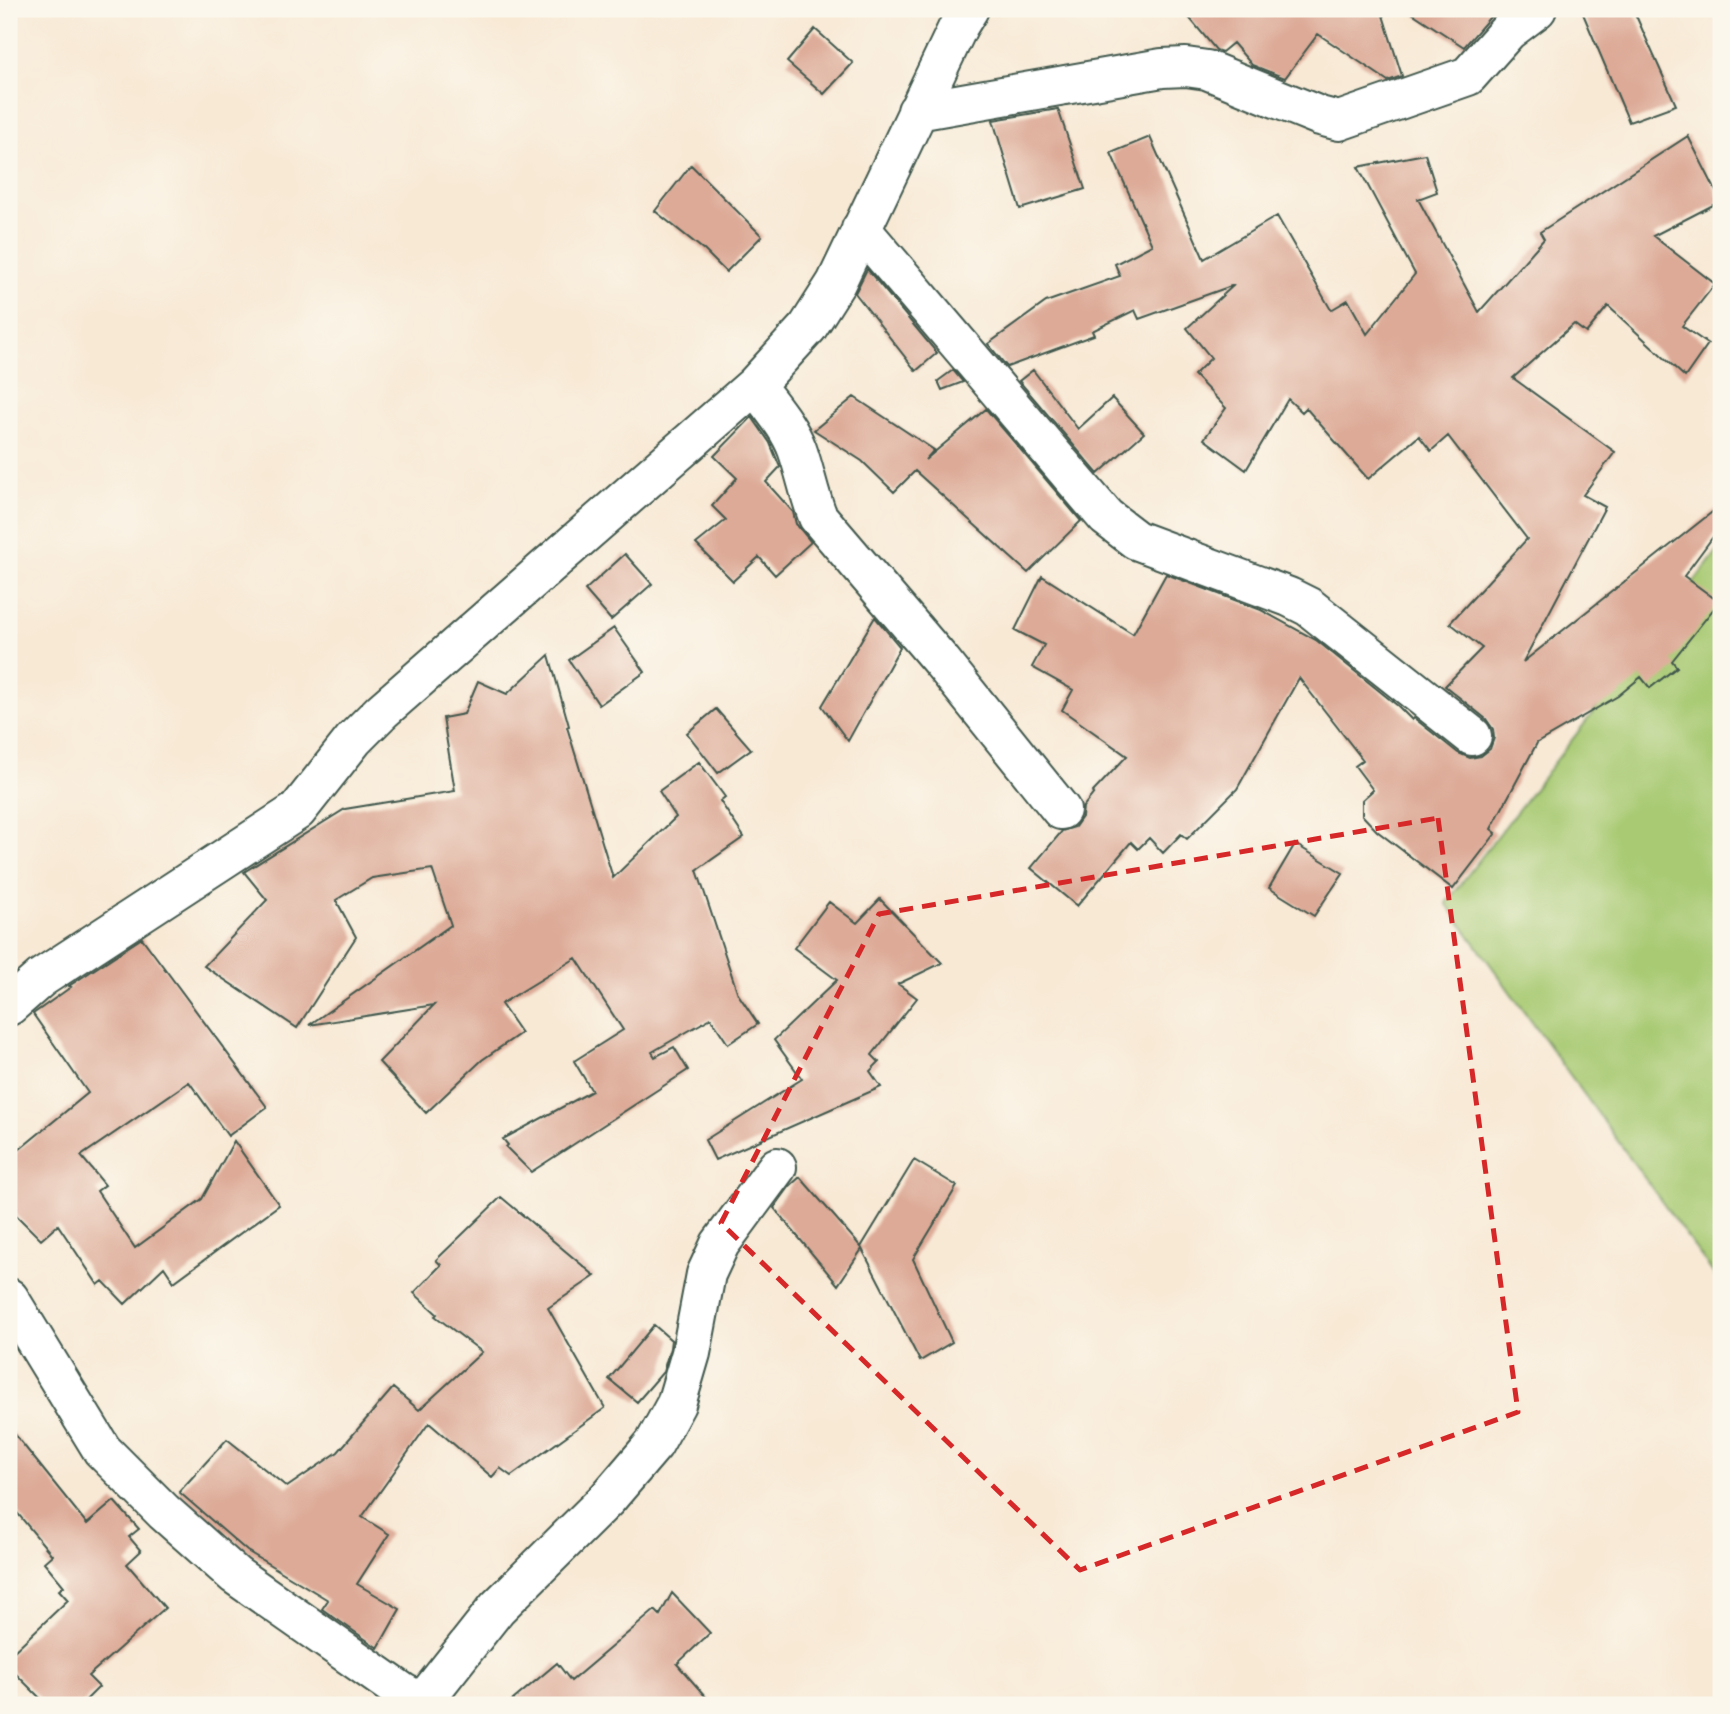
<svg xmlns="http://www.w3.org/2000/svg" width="1730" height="1714" viewBox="0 0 1730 1714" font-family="'Libre Bodoni',serif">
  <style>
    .green { fill: #a9ca73; stroke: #648454; stroke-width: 2 }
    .building { fill: #ddaa97 }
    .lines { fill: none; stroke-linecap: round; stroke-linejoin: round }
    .minor-casing { stroke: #40574c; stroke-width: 42 }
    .minor { stroke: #fff; stroke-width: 38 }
    .marked { fill: none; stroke: #d62828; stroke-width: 5; stroke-dasharray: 14 9; stroke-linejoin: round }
  </style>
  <rect width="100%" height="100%" fill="#fbf7ec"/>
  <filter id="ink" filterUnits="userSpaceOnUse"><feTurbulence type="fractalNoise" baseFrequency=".0143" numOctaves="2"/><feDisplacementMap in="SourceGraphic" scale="14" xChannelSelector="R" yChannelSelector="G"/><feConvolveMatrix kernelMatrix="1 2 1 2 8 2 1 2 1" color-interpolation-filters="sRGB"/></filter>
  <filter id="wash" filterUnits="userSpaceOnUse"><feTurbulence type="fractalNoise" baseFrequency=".00686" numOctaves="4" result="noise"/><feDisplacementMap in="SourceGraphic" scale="28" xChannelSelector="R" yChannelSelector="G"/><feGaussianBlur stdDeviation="1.57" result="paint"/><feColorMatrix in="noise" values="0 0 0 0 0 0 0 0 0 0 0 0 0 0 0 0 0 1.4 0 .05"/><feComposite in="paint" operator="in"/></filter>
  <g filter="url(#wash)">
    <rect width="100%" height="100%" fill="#f8e9d5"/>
    <!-- green -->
    <path class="green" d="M 1721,547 L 1721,1284 L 1446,903 Z"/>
    <g id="blocks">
      <!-- building -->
      <path class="building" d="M 1182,9 L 1381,9 L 1402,76 L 1388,81 L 1318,34 L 1285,78 L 1252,65 L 1233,43 L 1222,52 L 1216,50 Z
        M 1406,9 L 1497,9 L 1464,47 Z
        M 1581,9 L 1633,9 L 1676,105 L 1629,122 Z
        M 815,29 L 853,63 L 824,94 L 787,62 Z
        M 1058,109 L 1085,189 L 1020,209 L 993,120 Z
        M 1688,136 L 1721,201 L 1653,236 L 1715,284 L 1682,326 L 1708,344 L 1685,377 L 1608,306 L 1586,333 L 1574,324 L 1513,378 L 1615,452 L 1583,495 L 1605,507 L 1523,662 L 1721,505 L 1721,526 L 1684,576 L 1719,602 L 1672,661 L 1677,667 L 1650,688 L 1641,677 L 1618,696 L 1537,743 L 1491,829 L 1496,833 L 1453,889 L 1377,831 L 1362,815 L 1362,800 L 1373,790 L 1355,766 L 1363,760 L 1299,678 L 1237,789 L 1187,839 L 1181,834 L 1163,853 L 1149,838 L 1138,849 L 1131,842 L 1077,906 L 1031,868 L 1062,831 L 1075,827 L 1082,817 L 1083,807 L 1094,793 L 1093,792 L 1127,756 L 1062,710 L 1073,690 L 1032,667 L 1044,645 L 1015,630 L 1042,576 L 1133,634 L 1166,574 L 1261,610 L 1316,640 L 1398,706 L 1412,720 L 1414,718 L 1458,753 L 1470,758 L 1481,756 L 1490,749 L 1494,738 L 1493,729 L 1486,719 L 1445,686 L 1482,648 L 1450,623 L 1527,539 L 1448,436 L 1431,451 L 1419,436 L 1368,479 L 1306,408 L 1302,412 L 1288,399 L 1246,470 L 1204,439 L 1226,408 L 1194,375 L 1211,358 L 1187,328 L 1234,285 L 1139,319 L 1135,310 L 1092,331 L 1094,335 L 1007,367 L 988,344 L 1046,302 L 1120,276 L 1115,264 L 1152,245 L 1111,153 L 1150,137 L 1204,259 L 1277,216 L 1331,310 L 1348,300 L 1367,334 L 1415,274 L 1358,167 L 1425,154 L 1437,192 L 1418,199 L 1479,312 L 1544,239 L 1540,232 Z
        M 691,165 L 762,236 L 726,272 L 704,250 L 655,211 Z
        M 867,269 L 937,353 L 916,371 L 855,293 Z
        M 953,370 L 963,382 L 942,390 L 938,381 Z
        M 1033,370 L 1078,429 L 1112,398 L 1144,433 L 1098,474 L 1019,381 Z
        M 854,397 L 934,450 L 925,460 L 986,409 L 1081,521 L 1028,573 L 915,471 L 894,492 L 862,461 L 814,430 Z
        M 752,417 L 770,443 L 780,467 L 766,482 L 793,512 L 796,524 L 811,542 L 775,575 L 759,557 L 733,581 L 696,544 L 726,520 L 712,506 L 737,478 L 714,456 Z
        M 625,554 L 652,584 L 611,620 L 585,590 Z
        M 875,617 L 900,647 L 848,741 L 822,706 Z
        M 614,628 L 645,672 L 599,705 L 569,660 Z
        M 549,655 L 569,726 L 567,727 L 613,878 L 676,817 L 659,791 L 699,762 L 725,797 L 720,801 L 744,837 L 697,870 L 738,994 L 758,1024 L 728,1044 L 711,1018 L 652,1052 L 655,1057 L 674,1047 L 688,1070 L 531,1172 L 506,1147 L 508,1145 L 503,1139 L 592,1091 L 574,1061 L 623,1030 L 576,958 L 501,1004 L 521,1033 L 482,1060 L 426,1113 L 379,1062 L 434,1005 L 309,1025 L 451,925 L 432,869 L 372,878 L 336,900 L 356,937 L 297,1028 L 204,966 L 267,900 L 244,872 L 345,809 L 455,791 L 443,718 L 464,714 L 478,681 L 507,694 Z
        M 716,709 L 751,749 L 718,773 L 687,733 Z
        M 1295,844 L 1343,873 L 1314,916 L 1269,888 Z
        M 880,899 L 942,963 L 898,984 L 917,998 L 872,1055 L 879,1062 L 870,1071 L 881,1087 L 715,1160 L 705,1140 L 802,1079 L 774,1040 L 837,980 L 794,948 L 829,902 L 857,923 Z
        M 142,938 L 267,1107 L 228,1136 L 189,1082 L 81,1156 L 105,1185 L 97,1191 L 135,1248 L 202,1199 L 234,1141 L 279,1205 L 174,1282 L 164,1267 L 125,1304 L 103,1281 L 98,1285 L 58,1225 L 41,1240 L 9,1208 L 9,1158 L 88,1093 L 33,1014 L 71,987 L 69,986 Z
        M 914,1160 L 957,1186 L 913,1259 L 952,1342 L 920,1361 L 862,1249 L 838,1285 L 774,1208 L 790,1186 L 800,1177 L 861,1247 Z
        M 501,1197 L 595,1276 L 548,1308 L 605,1408 L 511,1476 L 500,1468 L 492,1477 L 429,1423 L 362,1517 L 389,1534 L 357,1584 L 400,1609 L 378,1648 L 322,1609 L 328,1600 L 247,1551 L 179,1492 L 227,1439 L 287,1487 L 338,1452 L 393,1388 L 419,1410 L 482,1352 L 435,1316 L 437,1314 L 414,1293 L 441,1265 L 436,1260 Z
        M 654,1325 L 671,1340 L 670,1348 L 663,1372 L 637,1402 L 609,1379 Z
        M 9,1427 L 87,1524 L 114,1501 L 139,1529 L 129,1537 L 141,1551 L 127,1564 L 165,1608 L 88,1676 L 99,1687 L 81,1705 L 47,1705 L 9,1667 L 9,1656 L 68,1600 L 59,1590 L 64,1586 L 44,1562 L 52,1555 L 9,1503 Z
        M 672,1593 L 710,1633 L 677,1664 L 713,1705 L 507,1705 L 557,1663 L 571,1681 L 655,1610 L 660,1615 Z"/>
    </g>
  </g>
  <g filter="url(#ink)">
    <use href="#blocks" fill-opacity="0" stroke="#40574c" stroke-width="2"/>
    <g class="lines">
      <defs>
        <path id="minor" d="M 917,111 L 1162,68 L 1186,67 L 1207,70 L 1320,116 L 1339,121 L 1468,76 L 1508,31 L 1537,9
          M 861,229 L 1106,517 L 1136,540 L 1289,597 L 1309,607 L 1472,736
          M 755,385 C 770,406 788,425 797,449 C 805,471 809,495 818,517 L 942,662 L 1061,810
          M 9,1006 L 41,978 L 297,811 L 354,739 L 382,711 L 755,385 L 808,327 L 836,283 L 959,25 L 969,9
          M 9,1298 L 102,1450 L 164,1512 L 235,1575 L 402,1692 L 425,1705
          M 422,1703 L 497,1608 L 607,1499 L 654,1444 L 676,1404 L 691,1353 L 706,1274 L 720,1244 L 777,1167"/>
      </defs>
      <!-- minor casing -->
      <use href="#minor" class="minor-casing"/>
      <!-- minor -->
      <use href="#minor" class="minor"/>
    </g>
  </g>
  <!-- marked area -->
  <path class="marked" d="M 1438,818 L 1518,1412 L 1080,1570 L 721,1223 L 879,914 Z"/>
  <!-- margin -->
  <rect width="1730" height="1714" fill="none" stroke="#fbf7ec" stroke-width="35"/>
</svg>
